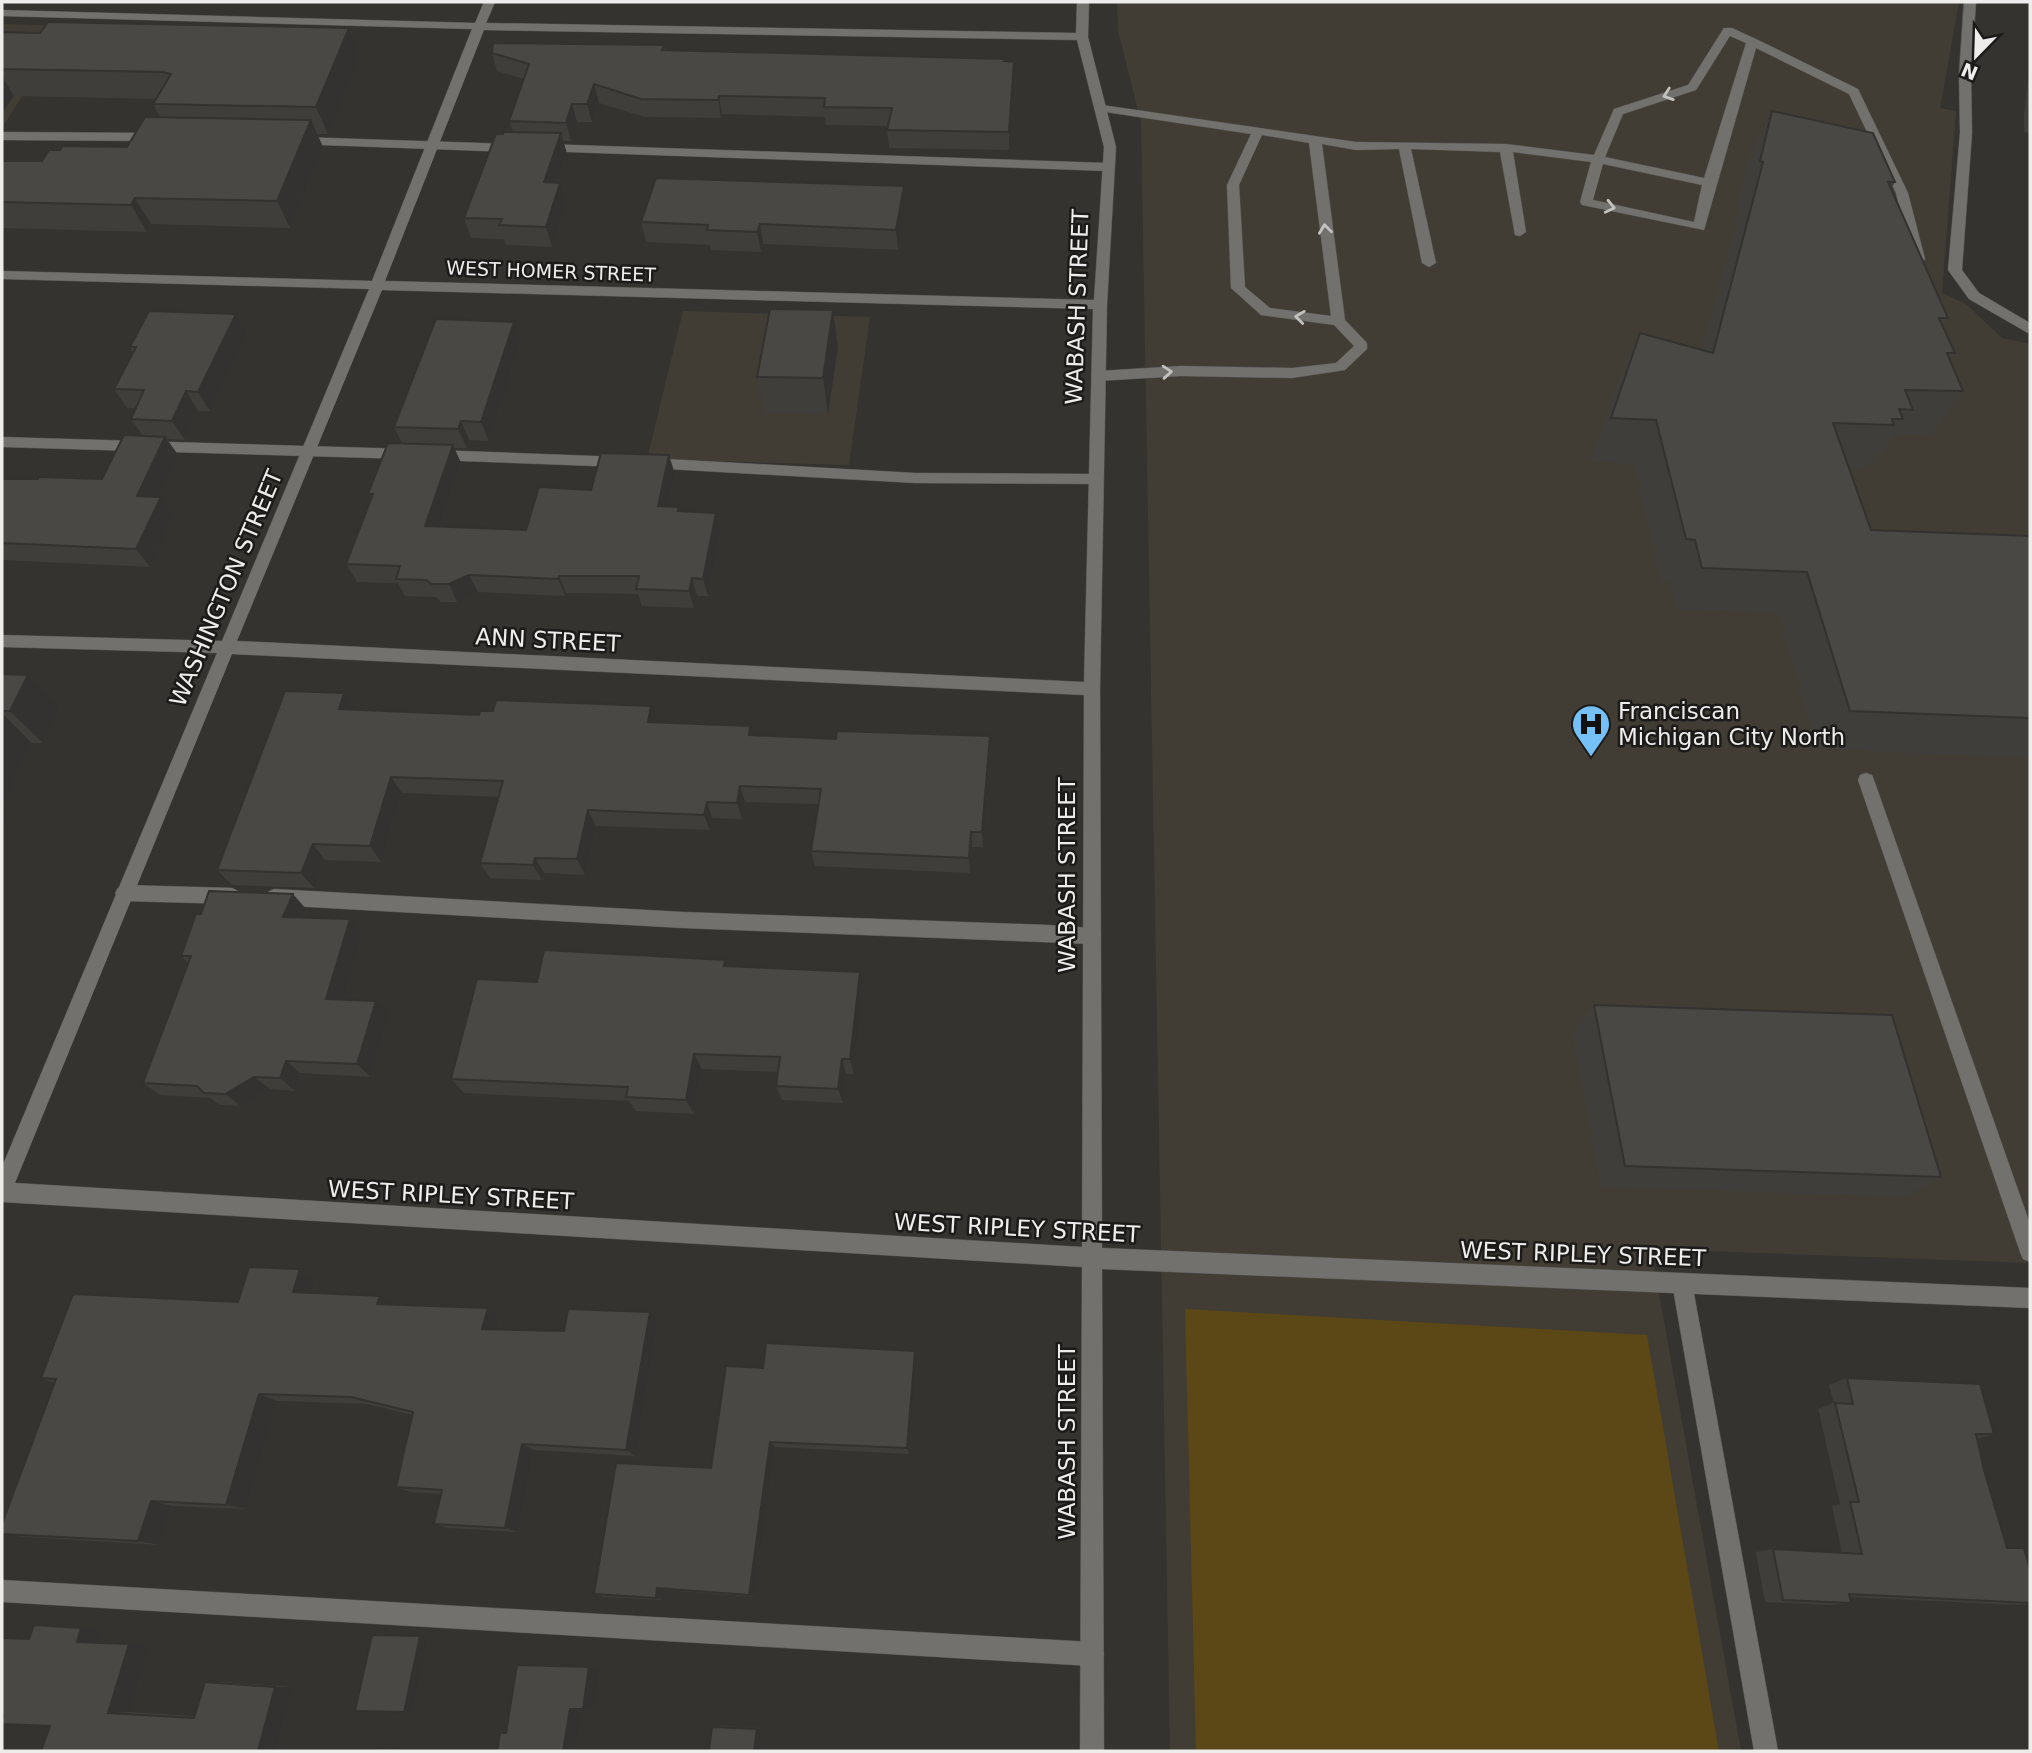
<svg xmlns="http://www.w3.org/2000/svg" width="2032" height="1753" viewBox="0 0 2032 1753" font-family="'DejaVu Sans',sans-serif">
  <style>
    .built { fill: #423d34 }
    .green { fill: #5c4716 }
    .lines { fill: none; stroke-linecap: round; stroke-linejoin: round }
    .service-casing { stroke: #53524f; stroke-width: 1 }
    .minor-casing { stroke: #53524f; stroke-width: 1 }
    .service { fill: #73716d; fill-rule: evenodd }
    .minor { fill: #73716d; fill-rule: evenodd }
    .wall { fill: #403e3a }
    .shaded-wall { fill: #343230 }
    .building { fill: #4a4844; stroke: #343230; stroke-width: 2 }
    .oneway { stroke: #c3c2bf }
    .labels { text-anchor: middle; dominant-baseline: central; stroke-width: 5; stroke-linejoin: round; paint-order: stroke }
    .far-street-label { font-size: 19px; fill: #eeedeb; stroke: #1c1b19 }
    .street-label { font-size: 23px; fill: #eeedeb; stroke: #1c1b19 }
    .poi-label { font-size: 23px; fill: #eeedeb; stroke: #1c1b19; text-anchor: start }
  </style>
  <rect width="100%" height="100%" fill="#35332f"/>
  <!-- built -->
  <path class="built" d="M 1117,2 L 1959,2 L 1940,108 L 1956,111 L 1942,293 L 1966,304 L 2002,338 L 2030,344 L 2030,1263 L 1651,1249 L 1741,1751 L 1170,1751 L 1141,122 L 1118,30 Z
    M 2,24 L 66,26 L 2,128 Z
    M 683,311 L 870,317 L 849,465 L 647,459 Z"/>
  <!-- green -->
  <path class="green" d="M 1185,1309 L 1647,1335 L 1719,1751 L 1196,1751 Z"/>
  <g class="lines">
    <defs>
      <path id="service" d="M 1964,2 L 1976,2 L 1971,75 L 1972,133 L 1962,270 L 1979,293 L 2030,323 L 2028,333 L 1969,299 L 1948,270 L 1960,133 L 1959,75 Z
        M 1724,28 L 1732,28 L 1756,39 L 1858,89 L 1908,193 L 1925,259 L 1923,262 L 1918,263 L 1911,259 L 1896,193 L 1849,94 L 1756,48 L 1704,230 L 1582,205 L 1580,202 L 1591,162 L 1513,152 L 1526,232 L 1520,236 L 1515,235 L 1500,152 L 1411,149 L 1436,263 L 1429,267 L 1422,263 L 1399,149 L 1356,150 L 1322,144 L 1345,320 L 1367,343 L 1367,349 L 1345,370 L 1292,378 L 1181,376 L 1098,381 L 1091,376 L 1098,371 L 1181,366 L 1292,368 L 1336,363 L 1354,346 L 1334,325 L 1261,315 L 1231,288 L 1227,185 L 1251,134 L 1099,111 L 1095,110 L 1095,104 L 1356,142 L 1506,144 L 1594,155 L 1614,109 L 1688,85 ZM 1730,36 L 1746,43 L 1704,178 L 1605,157 L 1623,114 L 1696,90 ZM 1262,135 L 1309,143 L 1331,316 L 1270,308 L 1245,287 L 1239,185 ZM 1603,164 L 1702,185 L 1694,222 L 1593,200 Z
        M 2,132 L 156,133 L 162,137 L 156,141 L 2,140 Z
        M 299,137 L 512,144 L 518,148 L 512,152 L 295,144 L 293,141 Z
        M 544,144 L 1108,163 L 1114,167 L 1108,171 L 540,151 L 538,148 Z
        M 2,437 L 407,449 L 414,454 L 407,459 L 2,447 Z
        M 435,450 L 621,457 L 628,462 L 621,467 L 435,460 L 428,455 Z
        M 649,458 L 915,473 L 1096,474 L 1103,479 L 1096,484 L 915,483 L 649,468 L 642,463 Z
        M 1866,773 L 1872,775 L 1874,780 L 2030,1224 L 2030,1262 L 2023,1259 L 2020,1252 L 1858,780 L 1860,775 Z
        M 124,885 L 232,888 L 238,891 L 241,896 L 238,901 L 232,904 L 124,901 L 118,898 L 115,893 L 118,888 Z
        M 274,889 L 683,912 L 1048,925 L 1092,928 L 1098,930 L 1101,936 L 1098,942 L 1092,944 L 683,928 L 274,905 L 268,902 L 265,897 L 268,892 Z
        M 1682,1273 L 1689,1276 L 1692,1283 L 1778,1751 L 1754,1751 L 1672,1283 L 1675,1276 Z
        M 2,1580 L 1092,1642 L 1100,1646 L 1104,1654 L 1100,1662 L 1092,1666 L 2,1602 Z"/>
      <path id="minor" d="M 484,2 L 495,2 L 486,23 L 1076,33 L 1077,2 L 1089,2 L 1088,37 L 1116,147 L 1107,305 L 1100,689 L 1102,1248 L 2030,1288 L 2030,1308 L 1102,1269 L 1104,1751 L 1080,1751 L 1082,1267 L 2,1202 L 2,1167 L 217,653 L 2,647 L 2,635 L 222,641 L 369,289 L 2,279 L 2,271 L 372,281 L 472,29 L 2,16 L 2,10 L 475,23 ZM 484,30 L 1077,40 L 1104,147 L 1094,300 L 385,281 ZM 382,290 L 1093,309 L 1084,682 L 237,641 ZM 232,654 L 1084,695 L 1082,1247 L 15,1183 Z"/>
    </defs>
    <!-- service casing -->
    <use href="#service" class="service-casing"/>
    <!-- minor casing -->
    <use href="#minor" class="minor-casing"/>
    <!-- service -->
    <use href="#service" class="service"/>
    <!-- minor -->
    <use href="#minor" class="minor"/>
  </g>
  <!-- wall -->
  <path class="wall" d="M 349,28 L 360,55 L 328,134 L 317,134 L 323,147 L 290,228 L 151,224 L 147,232 L 2,228 L 2,161 L 42,161 L 60,150 L 127,147 L 160,117 L 153,104 L 156,99 L 14,96 L 2,113 L 2,32 L 40,33 Z
    M 664,45 L 665,50 L 1005,62 L 1014,80 L 1009,150 L 889,148 L 887,130 L 888,126 L 826,125 L 825,117 L 722,114 L 721,118 L 645,117 L 599,103 L 592,122 L 577,122 L 571,141 L 563,141 L 567,154 L 557,183 L 560,183 L 566,203 L 552,247 L 506,245 L 504,239 L 471,238 L 464,218 L 503,134 L 513,132 L 509,121 L 524,79 L 497,71 L 492,53 Z
    M 2030,65 L 2030,133 L 2024,132 L 2024,115 Z
    M 1772,111 L 1895,182 L 1891,189 L 1948,318 L 1943,325 L 1955,353 L 1950,360 L 1963,391 L 1931,435 L 1896,434 L 1882,454 L 1879,454 L 1872,463 L 1868,463 L 1864,469 L 1849,468 L 1871,530 L 2030,536 L 2030,758 L 1817,749 L 1778,613 L 1677,609 L 1670,582 L 1661,581 L 1634,464 L 1590,462 L 1619,378 L 1640,333 L 1702,350 L 1740,208 L 1737,207 L 1749,157 Z
    M 904,186 L 906,206 L 898,250 L 763,244 L 761,252 L 711,250 L 710,245 L 646,242 L 641,222 Z
    M 236,314 L 247,334 L 210,411 L 198,411 L 185,440 L 167,439 L 178,455 L 158,497 L 161,497 L 174,515 L 150,567 L 2,560 L 2,479 L 102,479 L 143,436 L 131,419 L 136,408 L 127,408 L 114,389 L 133,353 L 130,347 Z
    M 521,342 L 489,441 L 469,440 L 467,448 L 454,448 L 461,463 L 440,526 L 526,530 L 591,490 L 675,474 L 667,507 L 679,507 L 680,511 L 716,513 L 721,530 L 708,596 L 697,596 L 694,608 L 642,606 L 638,594 L 566,593 L 565,596 L 478,592 L 457,602 L 441,602 L 436,597 L 405,596 L 398,583 L 357,582 L 346,564 L 371,498 L 368,494 L 402,443 L 394,427 Z
    M 838,347 L 828,415 L 765,413 L 757,377 Z
    M 2,674 L 28,675 L 60,707 L 43,743 L 32,743 L 2,807 Z
    M 344,693 L 355,710 L 657,722 L 753,735 L 990,752 L 983,847 L 972,847 L 970,873 L 815,866 L 811,851 L 818,804 L 745,802 L 742,819 L 712,818 L 710,830 L 596,826 L 585,875 L 544,873 L 542,880 L 490,878 L 480,863 L 499,797 L 402,793 L 381,862 L 325,860 L 314,888 L 232,885 L 217,870 Z
    M 306,909 L 303,918 L 363,934 L 343,999 L 389,1014 L 371,1077 L 300,1073 L 295,1091 L 270,1089 L 241,1106 L 220,1105 L 210,1098 L 160,1095 L 143,1083 L 189,963 L 181,956 Z
    M 728,966 L 864,988 L 854,1074 L 846,1074 L 843,1103 L 782,1100 L 776,1086 L 778,1072 L 702,1069 L 694,1114 L 636,1111 L 629,1101 L 464,1093 L 451,1079 L 537,982 Z
    M 1594,1005 L 1941,1177 L 1905,1197 L 1601,1187 L 1572,1031 Z
    M 300,1269 L 316,1279 L 312,1293 L 395,1305 L 488,1308 L 500,1317 L 497,1329 L 564,1331 L 658,1321 L 636,1456 L 534,1450 L 518,1532 L 448,1528 L 434,1524 L 441,1494 L 411,1492 L 396,1487 L 413,1415 L 367,1404 L 277,1401 L 246,1509 L 172,1506 L 160,1545 L 24,1537 L 2,1534 L 54,1383 L 41,1378 L 238,1302 Z
    M 915,1351 L 917,1358 L 909,1454 L 775,1447 L 755,1597 L 666,1590 L 664,1600 L 604,1597 L 594,1594 L 711,1468 L 763,1368 Z
    M 1847,1378 L 1994,1434 L 1977,1439 L 1984,1470 L 2007,1548 L 2030,1570 L 2030,1604 L 2017,1605 L 1849,1597 L 1851,1603 L 1832,1605 L 1765,1602 L 1756,1552 L 1773,1549 L 1842,1553 L 1832,1506 L 1840,1504 L 1818,1409 L 1834,1403 L 1829,1385 Z
    M 34,1625 L 103,1630 L 100,1643 L 150,1645 L 130,1712 L 195,1716 L 205,1682 L 225,1682 L 293,1687 L 276,1751 L 50,1726 Z
    M 720,1726 L 763,1728 L 760,1751 L 709,1751 L 712,1727 Z
    M 384,1749 L 422,1751 L 368,1751 Z"/>
  <!-- shaded-wall -->
  <path class="shaded-wall" d="M 349,28 L 360,55 L 328,134 L 316,107 Z
    M 1014,62 L 1014,80 L 1009,150 L 1009,132 Z
    M 2,76 L 14,96 L 2,113 Z
    M 594,84 L 599,103 L 592,122 L 587,104 Z
    M 719,96 L 722,114 L 721,118 L 718,100 Z
    M 572,104 L 577,122 L 571,141 L 566,123 Z
    M 311,120 L 323,147 L 290,228 L 277,201 Z
    M 561,133 L 567,154 L 550,202 L 544,182 Z
    M 560,183 L 566,203 L 552,247 L 546,227 Z
    M 904,186 L 906,206 L 898,250 L 896,230 Z
    M 135,198 L 151,224 L 147,232 L 131,205 Z
    M 760,224 L 763,244 L 761,252 L 757,232 Z
    M 833,310 L 838,347 L 828,415 L 823,378 Z
    M 236,314 L 247,334 L 210,411 L 198,392 Z
    M 514,322 L 521,342 L 489,441 L 481,422 Z
    M 186,391 L 198,411 L 185,440 L 172,421 Z
    M 461,421 L 469,440 L 467,448 L 458,429 Z
    M 165,437 L 178,455 L 150,514 L 137,496 Z
    M 453,445 L 461,463 L 434,544 L 425,526 Z
    M 669,455 L 675,474 L 663,524 L 658,506 Z
    M 161,497 L 174,515 L 150,567 L 136,549 Z
    M 716,513 L 721,530 L 708,596 L 703,579 Z
    M 469,575 L 478,592 L 457,602 L 449,584 Z
    M 559,576 L 566,593 L 565,596 L 558,579 Z
    M 692,578 L 697,596 L 694,608 L 689,591 Z
    M 28,675 L 60,707 L 43,743 L 10,711 Z
    M 344,693 L 356,710 L 339,709 Z
    M 651,706 L 657,723 L 648,722 Z
    M 2,713 L 32,743 L 2,807 Z
    M 990,736 L 990,752 L 983,847 L 982,832 Z
    M 391,777 L 402,793 L 381,862 L 370,846 Z
    M 740,786 L 745,802 L 742,819 L 737,803 Z
    M 707,802 L 712,818 L 710,830 L 704,815 Z
    M 2,810 L 9,816 L 2,832 Z
    M 588,810 L 596,826 L 585,875 L 577,859 Z
    M 971,832 L 972,847 L 970,873 L 969,858 Z
    M 313,844 L 325,860 L 314,888 L 301,873 Z
    M 535,858 L 544,873 L 542,880 L 533,865 Z
    M 293,894 L 306,909 L 297,932 L 283,917 Z
    M 350,919 L 363,934 L 339,1012 L 326,999 Z
    M 860,972 L 864,988 L 854,1074 L 850,1059 Z
    M 376,1001 L 389,1014 L 371,1077 L 357,1064 Z
    M 694,1054 L 702,1069 L 694,1114 L 686,1100 Z
    M 842,1059 L 846,1074 L 843,1103 L 838,1089 Z
    M 286,1061 L 300,1073 L 295,1091 L 280,1078 Z
    M 254,1077 L 270,1089 L 241,1106 L 225,1094 Z
    M 300,1269 L 316,1279 L 309,1301 L 293,1292 Z
    M 380,1296 L 395,1305 L 377,1304 Z
    M 488,1308 L 500,1317 L 495,1337 L 482,1329 Z
    M 650,1312 L 658,1321 L 636,1456 L 626,1450 Z
    M 915,1351 L 917,1358 L 909,1454 L 907,1448 Z
    M 259,1394 L 277,1401 L 246,1509 L 226,1505 Z
    M 770,1442 L 775,1447 L 755,1597 L 749,1595 Z
    M 522,1444 L 534,1450 L 518,1532 L 505,1528 Z
    M 151,1501 L 172,1506 L 160,1545 L 138,1541 Z
    M 657,1588 L 666,1590 L 664,1600 L 656,1598 Z
    M 81,1628 L 103,1630 L 100,1643 L 77,1642 Z
    M 420,1636 L 427,1637 L 412,1712 L 404,1712 Z
    M 129,1644 L 150,1645 L 130,1712 L 108,1713 Z
    M 589,1667 L 599,1668 L 594,1709 L 583,1709 Z
    M 275,1687 L 293,1687 L 276,1751 L 258,1751 Z
    M 581,1708 L 574,1751 L 563,1751 L 570,1709 Z
    M 763,1728 L 760,1751 L 754,1751 L 757,1729 Z"/>
  <!-- building -->
  <path class="building" d="M 48,22 L 349,28 L 316,107 L 153,104 L 171,74 L 163,72 L 2,69 L 2,32 L 40,33 Z
    M 493,43 L 664,45 L 662,50 L 1005,59 L 1004,61 L 1014,62 L 1009,132 L 887,130 L 892,108 L 824,107 L 825,98 L 719,96 L 718,100 L 641,99 L 594,84 L 587,104 L 572,104 L 566,123 L 509,121 L 529,64 L 492,53 Z
    M 1772,111 L 1873,133 L 1895,182 L 1888,182 L 1948,318 L 1939,318 L 1955,353 L 1947,353 L 1963,391 L 1905,390 L 1913,410 L 1899,409 L 1903,419 L 1892,419 L 1894,425 L 1833,423 L 1871,530 L 2030,536 L 2030,718 L 1850,711 L 1807,572 L 1702,568 L 1695,540 L 1686,539 L 1656,420 L 1611,418 L 1640,333 L 1713,353 L 1763,162 L 1760,161 Z
    M 145,117 L 311,120 L 277,201 L 135,198 L 131,205 L 2,202 L 2,161 L 42,161 L 49,150 L 60,150 L 62,146 L 127,147 Z
    M 504,132 L 561,133 L 544,182 L 560,183 L 546,227 L 499,225 L 502,219 L 464,218 L 496,134 L 503,134 Z
    M 656,178 L 904,186 L 896,230 L 760,224 L 757,232 L 707,230 L 708,225 L 641,222 Z
    M 770,309 L 833,310 L 823,378 L 757,377 Z
    M 149,311 L 236,314 L 198,392 L 186,391 L 172,421 L 131,419 L 144,390 L 114,389 L 136,347 L 130,347 Z
    M 436,319 L 514,322 L 481,422 L 461,421 L 458,429 L 394,427 Z
    M 124,435 L 165,437 L 137,496 L 161,497 L 136,549 L 2,543 L 2,479 L 38,479 L 39,477 L 102,479 Z
    M 388,443 L 453,445 L 425,526 L 526,530 L 539,487 L 591,490 L 601,453 L 669,455 L 658,506 L 679,507 L 678,511 L 716,513 L 703,579 L 692,578 L 689,591 L 636,589 L 639,576 L 559,576 L 558,579 L 469,575 L 449,584 L 432,584 L 426,580 L 396,579 L 400,566 L 346,564 L 373,494 L 368,494 Z
    M 2,674 L 28,675 L 10,711 L 2,711 Z
    M 285,691 L 344,693 L 339,709 L 479,715 L 480,711 L 493,711 L 496,700 L 651,706 L 648,722 L 750,726 L 749,735 L 836,739 L 837,731 L 990,736 L 982,832 L 971,832 L 969,858 L 811,851 L 821,789 L 740,786 L 737,803 L 707,802 L 704,815 L 588,810 L 577,859 L 535,858 L 533,865 L 480,863 L 503,781 L 391,777 L 370,846 L 313,844 L 301,873 L 217,870 Z
    M 209,891 L 293,894 L 283,917 L 350,919 L 326,999 L 376,1001 L 357,1064 L 286,1061 L 280,1078 L 254,1077 L 225,1094 L 204,1093 L 197,1086 L 143,1083 L 191,956 L 181,956 L 196,914 L 201,914 Z
    M 544,950 L 725,960 L 724,966 L 860,972 L 850,1059 L 842,1059 L 838,1089 L 776,1086 L 780,1057 L 694,1054 L 686,1100 L 626,1097 L 628,1087 L 451,1079 L 477,979 L 537,982 Z
    M 1594,1005 L 1892,1015 L 1941,1177 L 1625,1166 Z
    M 249,1267 L 300,1269 L 293,1292 L 380,1296 L 377,1304 L 488,1308 L 482,1329 L 564,1331 L 568,1309 L 650,1312 L 626,1450 L 522,1444 L 505,1528 L 434,1524 L 442,1490 L 396,1487 L 413,1412 L 351,1397 L 259,1394 L 226,1505 L 151,1501 L 138,1541 L 2,1534 L 2,1524 L 56,1379 L 41,1378 L 73,1294 L 238,1302 Z
    M 766,1343 L 915,1351 L 907,1448 L 770,1442 L 749,1595 L 657,1588 L 656,1598 L 594,1594 L 616,1463 L 711,1468 L 726,1366 L 763,1368 Z
    M 1847,1378 L 1980,1384 L 1994,1434 L 1976,1434 L 1984,1470 L 2007,1548 L 2024,1548 L 2030,1570 L 2030,1603 L 1849,1594 L 1851,1603 L 1783,1600 L 1773,1549 L 1862,1554 L 1850,1502 L 1859,1502 L 1835,1403 L 1853,1404 Z
    M 34,1625 L 81,1628 L 77,1642 L 129,1644 L 108,1713 L 194,1718 L 205,1682 L 275,1687 L 258,1751 L 41,1751 L 50,1726 L 2,1724 L 3,1714 L 2,1714 L 2,1638 L 29,1639 Z
    M 372,1635 L 420,1636 L 404,1712 L 355,1711 Z
    M 517,1665 L 589,1667 L 583,1709 L 570,1709 L 563,1751 L 497,1751 L 500,1733 L 506,1733 Z
    M 712,1727 L 757,1729 L 754,1751 L 709,1751 Z"/>
  <!-- one-way arrows -->
  <defs><path id="oneway-chevron" d="M-2-3.5L2.5 0L-2 3.5" fill="none" stroke-width="1.6" stroke-linecap="round" stroke-linejoin="round" transform="scale(1.75)"/></defs>
  <g class="oneway">
    <use href="#oneway-chevron" transform="translate(1668 95) rotate(161)"/>
    <use href="#oneway-chevron" transform="translate(1610 207) rotate(13)"/>
    <use href="#oneway-chevron" transform="translate(1325 229) rotate(-97)"/>
    <use href="#oneway-chevron" transform="translate(1300 317) rotate(-173)"/>
    <use href="#oneway-chevron" transform="translate(1167 372) rotate(-4)"/>
  </g>
  <!-- icons -->
  <defs>
    <symbol id="hospital-pin" viewBox="-11 -11 22 30"><path d="M0 17L-7.5 6A9.5 9.5 0 1 1 7.5 6Z" fill="#75c0f6" stroke="#1c1b19"/><path d="M-5-5h3v3.5h4V-5h3V5h-3V1.5h-4V5h-3Z" fill="#111"/></symbol>
  </defs>
  <g fill-rule="evenodd">
    <use href="#hospital-pin" x="1569" y="702" width="44" height="60"/>
  </g>
  <g class="labels">
    <!-- far-street labels -->
    <g class="far-street-label">
      <text transform="translate(551 271) rotate(2)">WEST HOMER STREET</text>
    </g>
    <!-- street labels -->
    <g class="street-label">
      <text transform="translate(1077 307) rotate(-88)">WABASH STREET</text>
      <text transform="translate(226 588) rotate(-67)">WASHINGTON STREET</text>
      <text transform="translate(548 640) rotate(3)">ANN STREET</text>
      <text transform="translate(1067 875) rotate(-90)">WABASH STREET</text>
      <text transform="translate(451 1195) rotate(3)">WEST RIPLEY STREET</text>
      <text transform="translate(1017 1228) rotate(3)">WEST RIPLEY STREET</text>
      <text transform="translate(1583 1254) rotate(2)">WEST RIPLEY STREET</text>
      <text transform="translate(1067 1442) rotate(-90)">WABASH STREET</text>
    </g>
    <!-- poi labels -->
    <g class="poi-label">
      <text x="1618" y="711">Franciscan<tspan x="1618" dy="26">Michigan City North</tspan></text>
    </g>
  </g>
  <!-- border -->
  <rect width="2032" height="1753" fill="none" stroke="#eeedeb" stroke-width="7"/>
  <!-- north arrow -->
  <g transform="translate(1976 56) rotate(203)" stroke="#1c1b19" stroke-width="5" paint-order="stroke">
  <path d="M0-5L12 26L0 18L-12 26Z" fill="#eeedeb"/>
  <text y="-10" font-size="19" font-weight="bold" text-anchor="middle" fill="#eeedeb">N</text>
  </g>
</svg>
